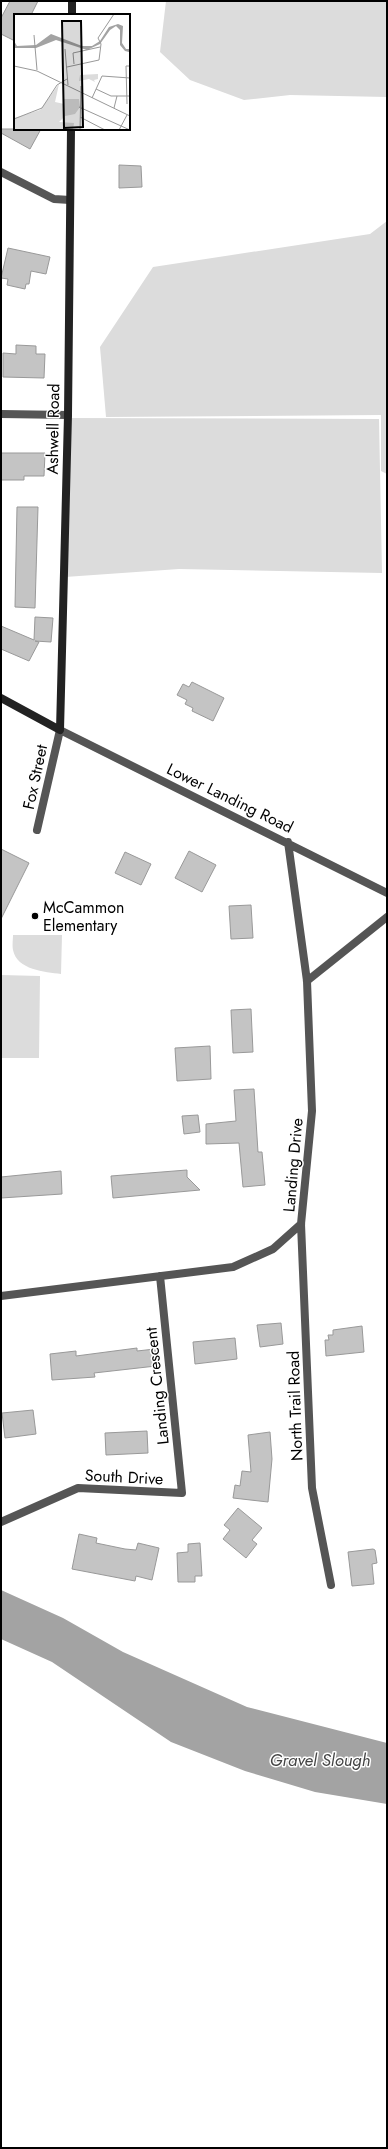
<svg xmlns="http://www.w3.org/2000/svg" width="388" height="2149" viewBox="0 0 388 2149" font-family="Jost,sans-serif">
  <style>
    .green { fill: #dcdcdc }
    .water { fill: #a3a3a3 }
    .building { fill: #c4c4c4; stroke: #999 }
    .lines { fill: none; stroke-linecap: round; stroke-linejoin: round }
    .street { stroke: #555; stroke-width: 8 }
    .secondary { stroke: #222; stroke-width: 8 }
    .poi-dot { fill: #000; stroke: #fff; stroke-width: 1.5 }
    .labels { text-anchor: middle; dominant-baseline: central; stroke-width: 3; stroke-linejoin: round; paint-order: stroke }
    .street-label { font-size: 16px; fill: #000; stroke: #fff }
    .poi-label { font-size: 16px; fill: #000; stroke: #fff; text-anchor: start }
    .water-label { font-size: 17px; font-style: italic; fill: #444; stroke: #fff }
    .inset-road { fill: none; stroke: #999; stroke-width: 1 }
    .view { fill: #000; fill-opacity: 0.15; stroke: #000; stroke-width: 2 }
    .inset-edge { fill: none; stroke: #000; stroke-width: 2 }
  </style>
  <rect width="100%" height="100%" fill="#fff"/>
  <!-- green -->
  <path class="green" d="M 166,1 L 387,1 L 387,97 L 290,95 L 244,100 L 190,80 L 160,52 Z
    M 387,221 L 387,474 L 381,471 L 381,415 L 106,417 L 100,347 L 153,267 L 370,234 Z
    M 66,418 L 379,419 L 382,573 L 179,569 L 65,577 Z
    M 13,935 L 62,935 L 61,974 C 45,972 17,970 13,950 C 12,946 13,939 13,935 Z
    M 1,975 L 40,976 L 39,1058 L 1,1058 Z"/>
  <!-- water -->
  <path class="water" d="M 1,1590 L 63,1618 L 123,1652 L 247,1707 L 387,1743 L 387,1804 L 315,1792 L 245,1771 L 171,1742 L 52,1662 L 1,1639 Z"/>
  <!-- building -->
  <path class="building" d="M 10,1 L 38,1 L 31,15 L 15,15 L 15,41 L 1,34 L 1,18 Z
    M 1,129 L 41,129 L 30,149 L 1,133 Z
    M 119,165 L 141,166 L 142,187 L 119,188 Z
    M 8,248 L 50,257 L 46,274 L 31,271 L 29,284 L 26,284 L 25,289 L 7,285 L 8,279 L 1,278 Z
    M 16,345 L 36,346 L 36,354 L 45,354 L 44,378 L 3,377 L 3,353 L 16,354 Z
    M 1,453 L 45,453 L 44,476 L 24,476 L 24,480 L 1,480 Z
    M 17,507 L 38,507 L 35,608 L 15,607 Z
    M 35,617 L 53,618 L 51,642 L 35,641 L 39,642 L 29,661 L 1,649 L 1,626 L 34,640 Z
    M 192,682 L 224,698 L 213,721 L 192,711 L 193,708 L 185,704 L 187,700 L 177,695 L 183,684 L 189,687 Z
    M 1,849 L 29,863 L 1,919 Z
    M 189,851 L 216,865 L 202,892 L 175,878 Z
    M 125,852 L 151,864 L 141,885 L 115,873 Z
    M 251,905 L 253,938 L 231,939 L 229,906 Z
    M 251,1009 L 253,1052 L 233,1053 L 231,1010 Z
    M 210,1046 L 211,1079 L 177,1081 L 175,1048 Z
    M 254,1089 L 258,1152 L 262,1152 L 265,1185 L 243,1187 L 239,1143 L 206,1144 L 206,1124 L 236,1121 L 234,1090 Z
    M 198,1115 L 200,1132 L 184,1134 L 182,1116 Z
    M 187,1170 L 187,1177 L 200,1190 L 113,1198 L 111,1176 Z
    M 61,1171 L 62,1194 L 1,1198 L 1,1177 Z
    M 281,1323 L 283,1344 L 260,1347 L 257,1325 Z
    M 362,1326 L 364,1352 L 326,1356 L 325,1340 L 329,1340 L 328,1335 L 333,1335 L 333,1330 Z
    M 235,1338 L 237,1359 L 195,1364 L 193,1342 Z
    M 137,1348 L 137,1351 L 155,1349 L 156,1366 L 94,1373 L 95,1377 L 52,1380 L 50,1354 L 76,1351 L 76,1356 Z
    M 33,1410 L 36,1434 L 5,1438 L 2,1413 Z
    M 147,1431 L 148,1453 L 106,1455 L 105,1433 Z
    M 270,1432 L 272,1459 L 268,1502 L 233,1498 L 235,1485 L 240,1486 L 242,1471 L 251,1472 L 248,1435 Z
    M 238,1508 L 262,1528 L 252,1540 L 257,1544 L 246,1558 L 223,1539 L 230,1530 L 224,1525 Z
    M 79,1534 L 97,1538 L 96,1543 L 125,1549 L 136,1550 L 138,1543 L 159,1548 L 152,1580 L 136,1576 L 135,1581 L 72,1569 Z
    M 200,1543 L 202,1576 L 195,1576 L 195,1582 L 178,1582 L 177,1553 L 188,1552 L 188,1544 Z
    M 373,1549 L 375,1550 L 377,1563 L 372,1564 L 374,1584 L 352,1586 L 348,1552 Z"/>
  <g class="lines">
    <!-- street -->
    <path class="street" d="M 1,172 L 54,199 L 70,200
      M 1,414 L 68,415
      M 37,830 L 60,730 L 387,893
      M 288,842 L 307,981 L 312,1111 L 301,1224 L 312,1488 L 331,1585
      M 307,981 L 387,917
      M 1,1296 L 233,1267 L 273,1249 L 301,1224
      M 1,1522 L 78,1488 L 182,1493 L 160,1276"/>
    <!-- secondary -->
    <path class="secondary" d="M 72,15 L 72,1
      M 1,698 L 60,730 L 68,415 L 71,129"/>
  </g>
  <!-- markers -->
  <circle class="poi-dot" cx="35" cy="916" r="4"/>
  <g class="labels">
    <!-- street labels -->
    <g class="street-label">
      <text transform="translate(53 429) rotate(-89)">Ashwell Road</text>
      <text transform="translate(35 777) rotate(-78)">Fox Street</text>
      <text transform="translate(230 798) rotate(26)">Lower Landing Road</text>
      <text transform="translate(293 1165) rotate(-85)">Landing Drive</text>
      <text transform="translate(157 1386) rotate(-96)">Landing Crescent</text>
      <text transform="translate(295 1406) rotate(-92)">North Trail Road</text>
      <text transform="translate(124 1477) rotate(3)">South Drive</text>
    </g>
    <!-- poi labels -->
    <g class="poi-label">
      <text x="43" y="907">McCammon<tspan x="43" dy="18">Elementary</tspan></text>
    </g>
    <!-- water labels -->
    <g class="water-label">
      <text x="320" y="1760">Gravel Slough</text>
    </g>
  </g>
  <!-- overview -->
  <g transform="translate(14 14)">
    <rect width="116" height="116" fill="#fff"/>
    <path d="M 84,60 L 84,65 L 80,66 L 81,68 L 75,65 L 65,67 L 66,61 ZM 45,70 L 41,88 L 50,90 L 50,85 L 65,85 L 66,93 L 61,100 L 51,102 L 45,108 L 60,109 L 59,116 L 0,116 L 0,104 L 26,96 Z" fill="#dcdcdc"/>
    <path d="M 104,10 L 109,12 L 108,29 L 112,35 L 116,35 L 115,38 L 111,37 L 106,31 L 106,16 L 102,12 L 96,16 L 86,30 L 73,36 L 42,26 L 22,34 L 0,34 L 0,27 L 3,32 L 22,31 L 37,20 L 68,32 L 78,32 L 86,27 L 95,13 Z" fill="#a3a3a3"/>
    <path class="inset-road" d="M 20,21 L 23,56M 51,35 L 54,71M 60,50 L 59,39 L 86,33M 0,52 L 23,57 L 116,102M 53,53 L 85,46 L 87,30 L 84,24 L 100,0M 82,75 L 97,82 L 116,82M 78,84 L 88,62 L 116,64M 113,90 L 112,52 L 116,52M 65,93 L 116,116M 100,94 L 103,82M 66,103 L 91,116M 0,105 L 28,94 L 43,71 L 53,65M 66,116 L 67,72M 105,116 L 113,101"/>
    <path class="view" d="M 48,7 L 67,7 L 69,113 L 50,114 Z"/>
    <rect width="116" height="116" class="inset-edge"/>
  </g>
  <!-- border -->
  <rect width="388" height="2149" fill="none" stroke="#000000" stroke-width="4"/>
</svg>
